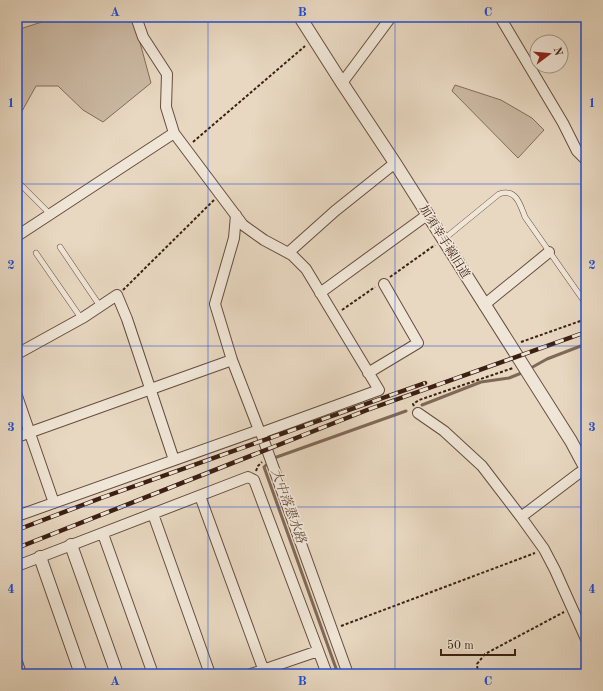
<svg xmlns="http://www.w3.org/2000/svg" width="603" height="691" viewBox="0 0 603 691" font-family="'Old Standard TT','Noto Serif JP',serif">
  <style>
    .green { fill: #cbb9a3; stroke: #846c5b }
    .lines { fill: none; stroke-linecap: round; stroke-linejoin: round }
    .stream { stroke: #806858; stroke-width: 3 }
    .service-casing { stroke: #674d3e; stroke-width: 6 }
    .minor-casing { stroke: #674d3e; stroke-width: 12 }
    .tertiary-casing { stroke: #674d3e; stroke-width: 14 }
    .path { stroke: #3c1f13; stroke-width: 2; stroke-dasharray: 3 2; stroke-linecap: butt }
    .service { stroke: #f0e6d7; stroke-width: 5 }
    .minor { stroke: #f0e6d7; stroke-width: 10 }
    .tertiary { stroke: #f0e6d7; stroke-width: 12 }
    .rail-casing { stroke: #3c1f13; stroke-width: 4.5 }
    .rail { stroke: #f0e6d7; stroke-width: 3; stroke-dasharray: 9; stroke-linecap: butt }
    .grid { fill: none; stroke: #1d4ed8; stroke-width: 1; stroke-opacity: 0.55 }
    .labels { text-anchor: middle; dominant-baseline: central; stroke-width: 3.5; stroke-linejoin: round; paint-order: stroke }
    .street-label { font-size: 12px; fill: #3c1f13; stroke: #f0e6d7 }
    .water-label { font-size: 13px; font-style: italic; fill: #644a3b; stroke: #f0e6d7 }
    .neatline { fill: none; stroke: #1d4ed8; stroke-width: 1.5 }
    .grid-label { font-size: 13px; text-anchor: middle; font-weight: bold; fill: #1d4ed8 }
  </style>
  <rect width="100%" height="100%" fill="#e8d8c1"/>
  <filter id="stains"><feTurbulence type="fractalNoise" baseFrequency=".005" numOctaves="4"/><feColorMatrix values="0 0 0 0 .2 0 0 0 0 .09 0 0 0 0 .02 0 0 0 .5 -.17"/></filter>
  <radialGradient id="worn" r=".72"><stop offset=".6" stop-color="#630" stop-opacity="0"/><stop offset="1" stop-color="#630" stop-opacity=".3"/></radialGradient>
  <!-- green -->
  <path class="green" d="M 57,17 L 133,17 L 151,83 L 103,122 L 83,110 L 58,86 L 36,86 L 21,113 L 17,115 L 17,30 Z
    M 455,85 L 501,100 L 532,118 L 544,130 L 518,158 L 452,91 Z"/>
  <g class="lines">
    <!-- stream -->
    <path class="stream" d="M 529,369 L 547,359 L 586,344
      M 422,405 L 481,382 L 509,378 L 524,372
      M 338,674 L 264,467 L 274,458 L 406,411"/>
    <defs>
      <path id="service" d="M 17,181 L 50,214
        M 444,239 L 499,194 C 516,188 520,204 525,217 L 586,304
        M 60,247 L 100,306
        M 36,253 L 81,318"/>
      <path id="minor" d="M 136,17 L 143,37 L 167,74 L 166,107 L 174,133 L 243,225 L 264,240 L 292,255 L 306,269 L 379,390 L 261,433 L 259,430
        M 500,17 L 563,123 L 577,151 L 586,160
        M 342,83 L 391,17
        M 17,236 L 174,133
        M 288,253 L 335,211 L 395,163
        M 320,293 L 427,215
        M 484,305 L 549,252
        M 17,354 L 84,317 L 117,295 L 127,319 L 174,460
        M 368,373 L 418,343 L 384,284
        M 17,396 L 54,503
        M 418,413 L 444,431 L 482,466 L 521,517 L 544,549 L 555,570 L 586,639
        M 261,433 L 348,674
        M 17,437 L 232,360
        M 200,496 L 265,674
        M 153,514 L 210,674
        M 17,516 L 259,430 L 232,360 L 215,304 L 234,238 L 236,215
        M 521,517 L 579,473 L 586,469
        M 103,534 L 153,674
        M 17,566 L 248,477 L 254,480 L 327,674
        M 17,662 L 21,674
        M 251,674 L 318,651"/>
      <path id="tertiary" d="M 300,17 L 342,83 L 395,163 L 571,441 L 586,469
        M 71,545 L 117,674
        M 40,557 L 81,674"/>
    </defs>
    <!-- service casing -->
    <use href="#service" class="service-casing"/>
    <!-- minor casing -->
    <use href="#minor" class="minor-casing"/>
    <!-- tertiary casing -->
    <use href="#tertiary" class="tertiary-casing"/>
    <!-- path -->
    <path class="path" d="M 193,142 L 305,46
      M 390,277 L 435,245
      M 123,290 L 214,200
      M 342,310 L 375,287
      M 521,342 L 586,319
      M 414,406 L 413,404 L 419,400 L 513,368
      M 256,471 L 258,466 L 262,462
      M 341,626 L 535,553
      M 478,674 L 477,664 L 485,654 L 564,612"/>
    <!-- service -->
    <use href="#service" class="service"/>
    <!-- minor -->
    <use href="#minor" class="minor"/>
    <!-- tertiary -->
    <use href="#tertiary" class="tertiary"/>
    <defs>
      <path id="rail" d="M 17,530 L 101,498 L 425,383
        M 17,548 L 367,410 L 586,332"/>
    </defs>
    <!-- rail casing -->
    <use href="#rail" class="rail-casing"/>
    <!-- rail -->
    <use href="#rail" class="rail"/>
  </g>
  <!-- grid -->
  <path class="grid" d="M 208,17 L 208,674M 395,17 L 395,674M 17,184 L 586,184M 17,346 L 586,346M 17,507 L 586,507"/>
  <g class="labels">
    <!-- street labels -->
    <g class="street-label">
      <text transform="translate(444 242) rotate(58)">加須幸手線旧道</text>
    </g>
    <!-- water labels -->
    <g class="water-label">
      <text transform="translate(288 506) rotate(70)">大中落悪水路</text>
    </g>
  </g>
  <!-- margin -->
  <rect width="603" height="691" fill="none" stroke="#e8d8c1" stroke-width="44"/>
  <!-- north arrow -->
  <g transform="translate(549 54) rotate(74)"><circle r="19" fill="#f0e6d7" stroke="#a89689"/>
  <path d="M0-3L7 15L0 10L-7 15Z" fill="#8f2418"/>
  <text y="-6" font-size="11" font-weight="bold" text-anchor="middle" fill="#3c1f13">N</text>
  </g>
  <!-- scale -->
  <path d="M441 649v6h74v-6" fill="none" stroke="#3c1f13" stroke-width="2"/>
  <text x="447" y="649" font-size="12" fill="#3c1f13" stroke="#f0e6d7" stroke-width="3" paint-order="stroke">50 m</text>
  <rect x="22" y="22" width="559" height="647" class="neatline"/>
  <g class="grid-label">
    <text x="115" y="16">A</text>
    <text x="302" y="16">B</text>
    <text x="488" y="16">C</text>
    <text x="11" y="107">1</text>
    <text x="592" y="107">1</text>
    <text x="11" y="269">2</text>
    <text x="592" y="269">2</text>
    <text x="11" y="431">3</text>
    <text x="592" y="431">3</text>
    <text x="11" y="593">4</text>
    <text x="592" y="593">4</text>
    <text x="115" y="685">A</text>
    <text x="302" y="685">B</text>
    <text x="488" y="685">C</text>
  </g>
  <rect width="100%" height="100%" filter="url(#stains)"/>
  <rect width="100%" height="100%" fill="url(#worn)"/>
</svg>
